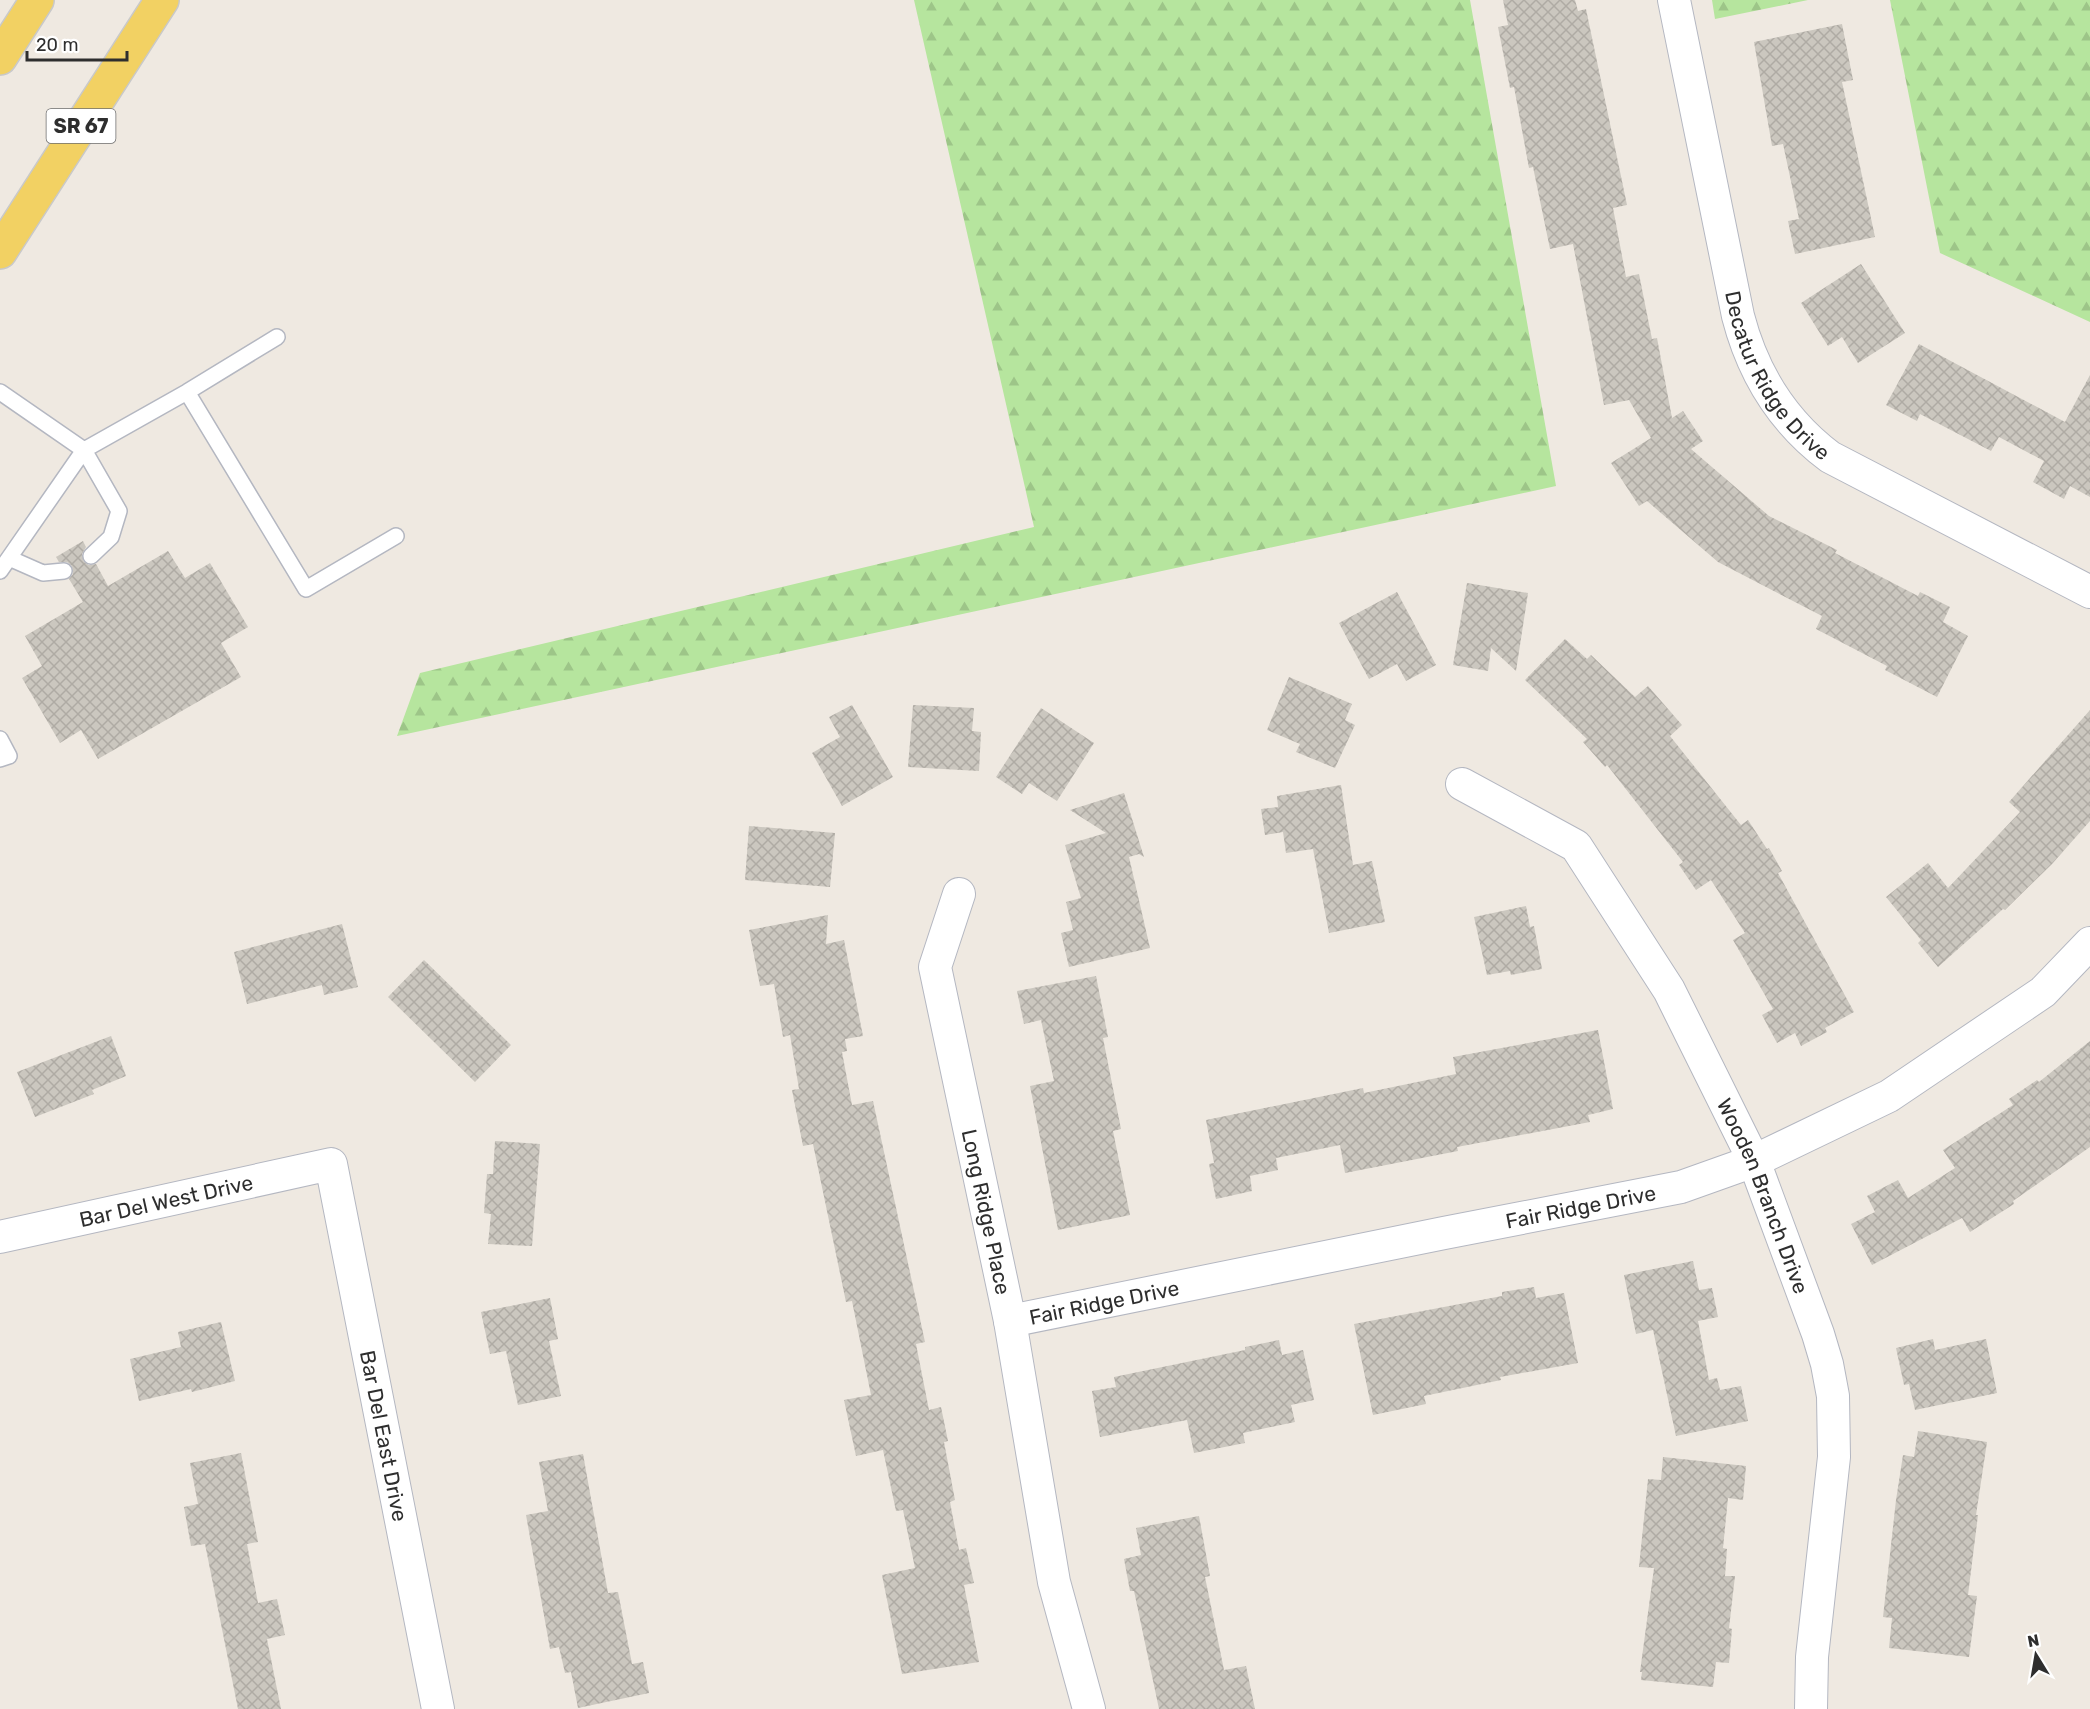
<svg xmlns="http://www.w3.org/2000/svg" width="2090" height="1709" viewBox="0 0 2090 1709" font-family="Rubik,sans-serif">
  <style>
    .forest { fill: url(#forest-firs) }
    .building { fill: url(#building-cross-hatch) }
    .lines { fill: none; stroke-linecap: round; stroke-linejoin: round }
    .lane-casing { stroke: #b4b7c1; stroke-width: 18 }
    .street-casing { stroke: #b4b7c1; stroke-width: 34 }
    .primary-casing { stroke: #c9c9c9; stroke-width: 36 }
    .lane { stroke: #fff; stroke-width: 15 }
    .street { stroke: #fff; stroke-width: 32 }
    .primary { stroke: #f2d163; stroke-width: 33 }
    .labels { text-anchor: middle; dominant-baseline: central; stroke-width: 6; stroke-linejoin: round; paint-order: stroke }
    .shield { fill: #fff; stroke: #6d6d6d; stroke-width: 1.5 }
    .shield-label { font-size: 20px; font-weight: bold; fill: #2e2e2e }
    .street-label { font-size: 21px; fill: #2e2e2e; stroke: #fff }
  </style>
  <defs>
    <pattern id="forest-firs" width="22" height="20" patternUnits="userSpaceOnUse" patternTransform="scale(1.5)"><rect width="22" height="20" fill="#b6e59e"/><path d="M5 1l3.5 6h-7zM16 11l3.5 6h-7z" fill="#9dc588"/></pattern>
    <pattern id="building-cross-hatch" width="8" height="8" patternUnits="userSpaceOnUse" patternTransform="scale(1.5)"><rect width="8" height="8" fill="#cbc7bf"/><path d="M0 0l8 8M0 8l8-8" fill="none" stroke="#afaba4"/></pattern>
  </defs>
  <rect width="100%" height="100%" fill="#efe9e1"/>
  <!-- forest -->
  <path class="forest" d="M 914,0 L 1470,0 L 1556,486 L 397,736 L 420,673 L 1034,527 Z
    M 1712,0 L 1808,0 L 1715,19 Z
    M 1890,0 L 2090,0 L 2090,322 L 1940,253 Z"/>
  <!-- building -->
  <path class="building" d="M 1503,0 L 1575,0 L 1578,11 L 1586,9 L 1627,205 L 1613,208 L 1626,277 L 1639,274 L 1652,339 L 1657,338 L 1672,418 L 1683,411 L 1703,441 L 1691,449 L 1769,516 L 1837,550 L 1835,553 L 1918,596 L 1920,592 L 1950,607 L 1943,622 L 1968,636 L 1937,697 L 1885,670 L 1887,666 L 1816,629 L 1822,616 L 1718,562 L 1647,501 L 1639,506 L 1611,463 L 1651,438 L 1629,400 L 1604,405 L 1573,244 L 1550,249 L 1533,167 L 1529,168 L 1514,87 L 1510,88 L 1498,27 L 1508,25 Z
    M 1842,24 L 1853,80 L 1842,82 L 1875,237 L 1795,254 L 1788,221 L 1799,219 L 1783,144 L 1772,146 L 1754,42 Z
    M 1861,264 L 1905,333 L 1858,363 L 1842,337 L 1828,346 L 1801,303 Z
    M 1919,344 L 2065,422 L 2090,375 L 2090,497 L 2070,486 L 2064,499 L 2033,482 L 2044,461 L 1999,437 L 1991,451 L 1920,414 L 1917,421 L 1886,405 Z
    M 83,541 L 86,547 L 82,554 L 84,562 L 89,565 L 96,564 L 108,586 L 168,551 L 185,578 L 210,563 L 248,627 L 221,643 L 241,677 L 98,759 L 81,730 L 60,743 L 22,678 L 42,666 L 25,636 L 83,602 L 69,579 L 73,574 L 72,566 L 67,562 L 59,562 L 56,557 Z
    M 1467,583 L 1528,593 L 1516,671 L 1491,648 L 1488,671 L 1453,665 Z
    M 1397,592 L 1436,665 L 1406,681 L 1397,664 L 1369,679 L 1339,623 Z
    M 1565,639 L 1587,659 L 1591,655 L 1635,697 L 1648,686 L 1682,725 L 1670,736 L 1741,825 L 1748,820 L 1767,849 L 1769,848 L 1782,871 L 1778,873 L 1854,1012 L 1825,1028 L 1827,1032 L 1801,1046 L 1795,1033 L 1777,1043 L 1762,1015 L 1773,1009 L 1733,940 L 1745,933 L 1711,880 L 1696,890 L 1679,865 L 1683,862 L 1607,765 L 1605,767 L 1583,742 L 1587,739 L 1525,680 Z
    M 1289,677 L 1352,704 L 1345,720 L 1355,725 L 1335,768 L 1296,752 L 1300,744 L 1267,730 Z
    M 852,705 L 893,777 L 842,806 L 812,753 L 840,737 L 829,717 Z
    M 913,705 L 974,708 L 972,731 L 981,732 L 979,771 L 908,767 Z
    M 1041,708 L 1094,743 L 1057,801 L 1029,783 L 1022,794 L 996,777 Z
    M 2090,710 L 2090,821 L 2052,864 L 2005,910 L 2003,909 L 1938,967 L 1918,943 L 1921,940 L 1886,897 L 1928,863 L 1948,888 L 2020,812 L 2009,802 Z
    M 1341,785 L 1353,865 L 1372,861 L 1385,922 L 1329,933 L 1313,849 L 1286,853 L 1283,832 L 1265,835 L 1261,809 L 1278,807 L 1277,796 Z
    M 1124,793 L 1144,857 L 1139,854 L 1129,857 L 1150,948 L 1069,967 L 1061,933 L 1073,930 L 1066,902 L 1081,898 L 1065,845 L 1106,833 L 1070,810 Z
    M 749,826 L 835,833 L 830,887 L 745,880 Z
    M 1526,906 L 1530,927 L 1534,926 L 1542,969 L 1511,975 L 1510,971 L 1487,975 L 1474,917 Z
    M 828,915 L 826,944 L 844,940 L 863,1036 L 845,1039 L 847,1051 L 842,1052 L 852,1105 L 873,1101 L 925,1342 L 916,1344 L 929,1410 L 941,1407 L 948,1441 L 944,1442 L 955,1500 L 950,1502 L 959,1550 L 966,1548 L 974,1583 L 964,1585 L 979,1662 L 902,1674 L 882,1575 L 915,1568 L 903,1510 L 896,1511 L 883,1450 L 856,1456 L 844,1400 L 871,1395 L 852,1301 L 846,1302 L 813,1144 L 803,1146 L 792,1090 L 799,1089 L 790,1035 L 783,1037 L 774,984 L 760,986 L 749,930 Z
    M 342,924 L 358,987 L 324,995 L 322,985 L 247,1004 L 234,952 Z
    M 424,960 L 511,1045 L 475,1082 L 388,997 Z
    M 1096,976 L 1108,1037 L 1103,1038 L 1121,1129 L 1113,1131 L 1130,1215 L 1058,1230 L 1030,1086 L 1054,1081 L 1041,1020 L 1024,1024 L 1017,991 Z
    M 1598,1030 L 1613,1109 L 1588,1115 L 1590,1122 L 1457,1147 L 1458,1151 L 1345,1173 L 1340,1145 L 1276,1158 L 1278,1170 L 1250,1176 L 1252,1191 L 1216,1199 L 1209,1164 L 1214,1163 L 1206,1120 L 1363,1088 L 1364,1093 L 1456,1074 L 1453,1057 Z
    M 111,1036 L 126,1076 L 92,1090 L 94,1094 L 35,1117 L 17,1072 Z
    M 2090,1041 L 2090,1147 L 2013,1201 L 2014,1204 L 1970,1232 L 1962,1218 L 1872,1265 L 1851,1224 L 1875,1212 L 1867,1196 L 1898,1180 L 1908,1198 L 1955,1168 L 1943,1150 L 2013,1105 L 2009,1099 L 2037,1080 L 2039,1082 Z
    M 495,1141 L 540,1144 L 532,1246 L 488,1244 L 491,1214 L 484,1213 L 487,1174 L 493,1174 Z
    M 1693,1261 L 1699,1290 L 1712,1288 L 1718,1317 L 1698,1321 L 1709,1380 L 1717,1378 L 1720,1390 L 1741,1386 L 1748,1421 L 1676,1436 L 1653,1330 L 1636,1334 L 1624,1275 Z
    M 1534,1287 L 1536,1298 L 1564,1293 L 1578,1363 L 1500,1377 L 1501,1380 L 1424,1396 L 1426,1404 L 1373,1415 L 1354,1324 L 1502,1296 L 1502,1292 Z
    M 550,1298 L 558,1339 L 549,1341 L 561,1396 L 518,1405 L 506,1351 L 490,1354 L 481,1312 Z
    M 221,1322 L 235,1381 L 192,1392 L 191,1389 L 139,1401 L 130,1359 L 181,1347 L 178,1332 Z
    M 1933,1339 L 1935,1350 L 1986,1339 L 1997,1393 L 1915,1410 L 1909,1384 L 1904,1385 L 1896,1348 Z
    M 1279,1340 L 1282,1355 L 1303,1350 L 1314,1400 L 1291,1405 L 1295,1422 L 1243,1433 L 1245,1443 L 1194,1453 L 1187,1420 L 1100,1437 L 1092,1391 L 1116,1387 L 1114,1377 L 1245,1350 L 1245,1347 Z
    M 1918,1431 L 1987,1442 L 1976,1515 L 1978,1515 L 1968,1595 L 1977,1596 L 1969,1657 L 1889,1648 L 1892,1618 L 1883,1617 L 1896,1500 L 1903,1455 L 1914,1457 Z
    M 241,1453 L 258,1542 L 247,1544 L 258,1603 L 277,1599 L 285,1635 L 267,1639 L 281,1709 L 238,1709 L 205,1544 L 191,1546 L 184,1507 L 198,1504 L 190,1463 Z
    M 583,1454 L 608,1593 L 618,1592 L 632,1664 L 643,1662 L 649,1693 L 578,1708 L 571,1672 L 565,1673 L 559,1647 L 550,1649 L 526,1515 L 548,1511 L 539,1462 Z
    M 1663,1457 L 1746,1466 L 1743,1500 L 1728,1498 L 1723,1548 L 1727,1549 L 1725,1576 L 1735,1576 L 1729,1628 L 1732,1629 L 1729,1663 L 1716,1662 L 1713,1687 L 1641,1680 L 1642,1672 L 1640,1672 L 1654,1568 L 1639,1567 L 1648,1479 L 1661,1480 Z
    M 1199,1516 L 1210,1576 L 1205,1577 L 1224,1670 L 1246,1666 L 1255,1709 L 1159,1709 L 1134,1591 L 1130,1591 L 1124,1559 L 1141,1555 L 1136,1528 Z"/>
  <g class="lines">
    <defs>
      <path id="lane" d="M 0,392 L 84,450 L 0,571
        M 187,392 L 306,589 L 396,536
        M 91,556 L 111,537 L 119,511 L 84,450 L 187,392 L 277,337
        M 9,558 L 43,573 L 64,571
        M 0,739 L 9,756 L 0,759"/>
      <g id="street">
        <path id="s1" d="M 1674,0 L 1738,316 C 1753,374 1782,421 1830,457 L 2090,592"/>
        <path id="s2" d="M 1462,784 L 1576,846 L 1669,990 L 1754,1161 L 1818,1334 L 1827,1364 L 1833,1396 L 1834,1457 L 1812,1657 L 1811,1709"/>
        <path id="s3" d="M 959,894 L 935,967 L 1010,1321 L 1054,1582 L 1089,1709"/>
        <path id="s4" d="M 0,1237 L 331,1164 L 438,1709"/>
        <path id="s5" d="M 1010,1321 L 1444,1233 L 1681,1187 L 1754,1161 L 1889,1096 L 2043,992 L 2090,943"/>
      </g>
      <path id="primary" d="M 0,58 L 37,0
        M 0,252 L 162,0"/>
    </defs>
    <!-- lane casing -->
    <use href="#lane" class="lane-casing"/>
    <!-- street casing -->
    <use href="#street" class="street-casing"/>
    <!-- primary casing -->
    <use href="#primary" class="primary-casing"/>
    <!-- lane -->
    <use href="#lane" class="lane"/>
    <!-- street -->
    <use href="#street" class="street"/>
    <!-- primary -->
    <use href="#primary" class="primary"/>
  </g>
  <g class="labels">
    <!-- shield labels -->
    <rect class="shield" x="46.5" y="109" width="69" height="34" rx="4.5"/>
    <g class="shield-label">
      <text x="81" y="126">SR 67</text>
    </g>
    <!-- street labels -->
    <g class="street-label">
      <text stroke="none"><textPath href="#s1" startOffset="394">Decatur Ridge Drive</textPath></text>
      <text stroke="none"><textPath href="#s2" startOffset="528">Wooden Branch Drive</textPath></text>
      <text stroke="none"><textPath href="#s4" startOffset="170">Bar Del West Drive</textPath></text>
      <text stroke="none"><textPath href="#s5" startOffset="582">Fair Ridge Drive</textPath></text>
      <text stroke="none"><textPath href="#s3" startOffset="327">Long Ridge Place</textPath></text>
      <text stroke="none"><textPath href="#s5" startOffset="96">Fair Ridge Drive</textPath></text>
      <text stroke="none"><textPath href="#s4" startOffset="616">Bar Del East Drive</textPath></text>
    </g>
  </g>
  <!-- north arrow -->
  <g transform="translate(2036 1655) rotate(349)" stroke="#ffffff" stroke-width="4.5" paint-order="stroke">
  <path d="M0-4.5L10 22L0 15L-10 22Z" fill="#2e2e2e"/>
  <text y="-9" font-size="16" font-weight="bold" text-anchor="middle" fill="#2e2e2e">N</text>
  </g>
  <!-- scale -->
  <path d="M27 51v9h100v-9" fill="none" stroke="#2e2e2e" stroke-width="3"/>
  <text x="36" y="51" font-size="18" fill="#2e2e2e" stroke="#ffffff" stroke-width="4.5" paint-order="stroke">20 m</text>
</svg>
